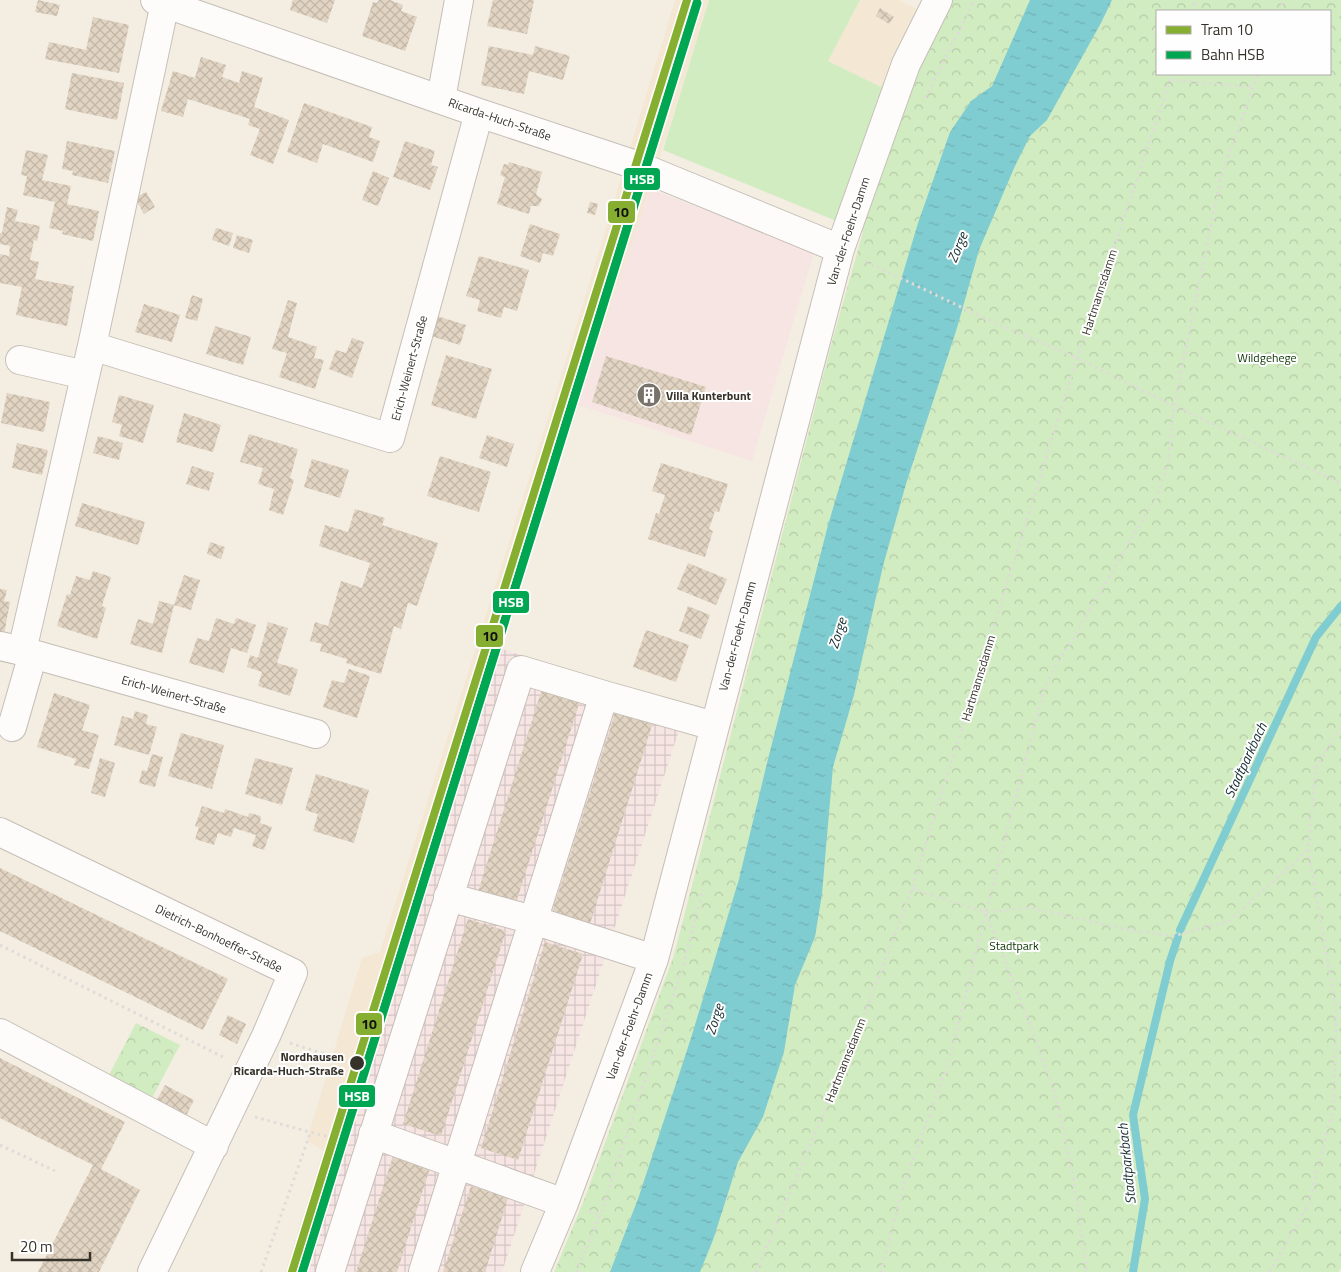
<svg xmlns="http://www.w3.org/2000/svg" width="1341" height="1272" viewBox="0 0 1341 1272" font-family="'Titillium Web',sans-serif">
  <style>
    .built { fill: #f4e8d4 }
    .industrial { fill: url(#industrial-grid) }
    .education { fill: #f7e5e4 }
    .park { fill: url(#park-crowns); fill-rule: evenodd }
    .garden { fill: #d2ecc2 }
    .water { fill: url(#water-ripples) }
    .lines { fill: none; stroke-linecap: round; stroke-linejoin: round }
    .stream { stroke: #80cdd1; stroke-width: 8 }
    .building { fill: url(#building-cross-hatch) }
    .minor-casing { stroke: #c5bfb7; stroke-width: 30 }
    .path { stroke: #dedbd8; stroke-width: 3; stroke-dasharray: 2.5 4; stroke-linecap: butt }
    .minor { stroke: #fdfcfb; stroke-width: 28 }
    .rail-1-casing { stroke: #fefefe; stroke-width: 12 }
    .rail-1 { stroke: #00a651; stroke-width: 9 }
    .tram-1-casing { stroke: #fefefe; stroke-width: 11 }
    .tram-1 { stroke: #86ae30; stroke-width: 8 }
    .stop-dot { fill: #36322a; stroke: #fefefe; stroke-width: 2 }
    .labels { text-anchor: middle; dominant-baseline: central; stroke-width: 4; stroke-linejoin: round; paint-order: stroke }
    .street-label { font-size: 12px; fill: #36322a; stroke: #fefefe }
    .park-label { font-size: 12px; fill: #0b3500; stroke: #fefefe }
    .poi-label { font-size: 12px; font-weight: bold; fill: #36322a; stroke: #fefefe; text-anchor: start }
    .stop-label { font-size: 12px; font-weight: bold; fill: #36322a; stroke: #fefefe; text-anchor: end }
    .water-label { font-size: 14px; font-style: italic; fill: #152e31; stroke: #fefefe }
    .line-badge { stroke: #fefefe; stroke-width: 2 }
    .badge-label { font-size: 14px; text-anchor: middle; font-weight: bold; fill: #fff }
    .pale-badge-label { font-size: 14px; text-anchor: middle; font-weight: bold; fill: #111 }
  </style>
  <defs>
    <pattern id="industrial-grid" width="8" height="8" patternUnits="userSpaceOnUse" patternTransform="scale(1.25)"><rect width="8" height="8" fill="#f7e5e4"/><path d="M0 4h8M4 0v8" fill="none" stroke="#d4c5c4"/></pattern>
    <pattern id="park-crowns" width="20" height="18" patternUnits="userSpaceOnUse" patternTransform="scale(1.25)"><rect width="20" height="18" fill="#d2ecc2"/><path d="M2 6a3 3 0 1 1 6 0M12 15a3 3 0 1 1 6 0" fill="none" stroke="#b5cba7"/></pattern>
    <pattern id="water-ripples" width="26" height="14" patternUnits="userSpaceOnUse" patternTransform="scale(1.25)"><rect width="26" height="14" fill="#80cdd1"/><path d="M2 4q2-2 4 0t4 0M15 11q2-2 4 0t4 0" fill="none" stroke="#6fb0b4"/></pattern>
    <pattern id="building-cross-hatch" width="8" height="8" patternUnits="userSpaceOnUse" patternTransform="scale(1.25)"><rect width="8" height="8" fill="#e1d4c2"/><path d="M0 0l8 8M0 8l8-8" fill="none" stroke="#c2b6a7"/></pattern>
  </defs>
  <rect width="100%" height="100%" fill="#f4ede2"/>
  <!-- built -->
  <path class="built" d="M 675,0 L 709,0 L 650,189 L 499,648 L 306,1272 L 285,1272 L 323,1151 L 307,1140 L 362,958 L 380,952 L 554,399 Z
    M 860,0 L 899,0 L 919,10 L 881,87 L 828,61 Z"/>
  <!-- industrial -->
  <path class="industrial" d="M 499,648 L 686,709 L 502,1272 L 306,1272 Z"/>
  <!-- education -->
  <path class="education" d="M 650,189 L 814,252 L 752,461 L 578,405 Z"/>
  <!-- park -->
  <path class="park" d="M 924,0 L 1341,0 L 1341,1267 L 1339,1272 L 554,1272 L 584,1200 L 674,955 L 831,345 L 863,232 L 839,222 L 881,87 ZM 1157,11 L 1330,11 L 1330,74 L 1157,74 Z
    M 136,1023 L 180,1045 L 152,1098 L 109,1075 Z"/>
  <!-- garden -->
  <path class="garden" d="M 709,0 L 860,0 L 828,61 L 881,87 L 839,222 L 663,150 Z"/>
  <!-- water -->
  <path class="water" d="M 1030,0 L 1112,0 L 1101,23 L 1047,120 L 1030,136 L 1015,166 L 979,250 L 957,328 L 906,484 L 883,566 L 854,695 L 833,767 L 822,894 L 815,937 L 795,985 L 784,1052 L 763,1117 L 738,1162 L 713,1240 L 700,1272 L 610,1272 L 639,1196 L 691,1038 L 739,879 L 767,763 L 828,525 L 918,223 L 950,132 L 971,101 L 992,86 Z"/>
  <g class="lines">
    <!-- stream -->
    <path class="stream" d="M 1180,930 L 1316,637 L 1341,606
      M 1133,1272 L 1145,1199 L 1133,1115 L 1170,961 L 1178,937"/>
  </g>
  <!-- building -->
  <path class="building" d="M 38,0 L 60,5 L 57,16 L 35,12 Z
    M 293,0 L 335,0 L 327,23 L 290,10 Z
    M 379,0 L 390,0 L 403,5 L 401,11 L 417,17 L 405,51 L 362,36 L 373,2 L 377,3 Z
    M 493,0 L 534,0 L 527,34 L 487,26 Z
    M 880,8 L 894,17 L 889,24 L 876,16 Z
    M 93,17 L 129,25 L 119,73 L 45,59 L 49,42 L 86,50 Z
    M 489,46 L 533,55 L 535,46 L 570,56 L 563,80 L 529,71 L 524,94 L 481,85 Z
    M 201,57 L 226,65 L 222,77 L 239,83 L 242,71 L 263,78 L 254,107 L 289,120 L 273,164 L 250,155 L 260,129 L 248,125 L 250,119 L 188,99 L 183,117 L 161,111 L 173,71 L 195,78 Z
    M 72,73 L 124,83 L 117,120 L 65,109 Z
    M 304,103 L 372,127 L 369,137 L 380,141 L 373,162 L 323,144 L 317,163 L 287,152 Z
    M 67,141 L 115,151 L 108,183 L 72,175 L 73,171 L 62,169 Z
    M 405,141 L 435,151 L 431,165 L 438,167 L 430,190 L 393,177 Z
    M 26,150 L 48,155 L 42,180 L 71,186 L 67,204 L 99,211 L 93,241 L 62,234 L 63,231 L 49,228 L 55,202 L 23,195 L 27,176 L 21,175 Z
    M 509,162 L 542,172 L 536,194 L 542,199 L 539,206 L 531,206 L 529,214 L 497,204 L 505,177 L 500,175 L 504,164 L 508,165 Z
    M 373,171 L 389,178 L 378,206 L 362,200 Z
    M 146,192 L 155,207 L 144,214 L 135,198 Z
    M 590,202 L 598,204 L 595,215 L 587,213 Z
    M 7,207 L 18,210 L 15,221 L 40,226 L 37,241 L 34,240 L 30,260 L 39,262 L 35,279 L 74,286 L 67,326 L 16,315 L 22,287 L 0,283 L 0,254 L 9,256 L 10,246 L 0,244 L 0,233 L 2,233 Z
    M 530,224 L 560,234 L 553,256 L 543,253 L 540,263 L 520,256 Z
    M 216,228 L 233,233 L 229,246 L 212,240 Z
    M 237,235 L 253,240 L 249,253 L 233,248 Z
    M 479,256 L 529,270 L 517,311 L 504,307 L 501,318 L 477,311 L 480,300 L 466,296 Z
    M 192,295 L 203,299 L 197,321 L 185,318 Z
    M 288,300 L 297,303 L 288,337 L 317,347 L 314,358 L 324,360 L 315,389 L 279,377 L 287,353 L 272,349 Z
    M 144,304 L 180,315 L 172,342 L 135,332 Z
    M 437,316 L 466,325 L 460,345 L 431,336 Z
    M 215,326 L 251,337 L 243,365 L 206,354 Z
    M 352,338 L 364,342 L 352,378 L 329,369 L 336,350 L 346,353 Z
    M 446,355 L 492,369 L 476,419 L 431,405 Z
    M 606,356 L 706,387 L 691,435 L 592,402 Z
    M 7,393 L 50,402 L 44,432 L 1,423 Z
    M 119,395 L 154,405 L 143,443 L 119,436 L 122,425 L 112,422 Z
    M 184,413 L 221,425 L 213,452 L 176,442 Z
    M 249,434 L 298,449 L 290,478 L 294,480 L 283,515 L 269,510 L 274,489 L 258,484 L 263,468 L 240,462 Z
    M 487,435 L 514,444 L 507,467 L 479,458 Z
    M 98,436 L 123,443 L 119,460 L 93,453 Z
    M 17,443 L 48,450 L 42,475 L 12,468 Z
    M 440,456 L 491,472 L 479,512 L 427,496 Z
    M 312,459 L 349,470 L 340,498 L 304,487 Z
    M 661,463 L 728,484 L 719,512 L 715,511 L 709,529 L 713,531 L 705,557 L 648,539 L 656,513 L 659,514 L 665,495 L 652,491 Z
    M 192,466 L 214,473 L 209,491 L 186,484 Z
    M 82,503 L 145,522 L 138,545 L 75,526 Z
    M 355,509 L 385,518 L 382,525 L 438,543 L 417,606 L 408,603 L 401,629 L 394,626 L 381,674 L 346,663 L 347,659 L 320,651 L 322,644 L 310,641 L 315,622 L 328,626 L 341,581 L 362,588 L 370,563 L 319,546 L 325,525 L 348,532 Z
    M 210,542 L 225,547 L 221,559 L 207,554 Z
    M 688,563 L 727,579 L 716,605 L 677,589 Z
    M 93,571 L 111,577 L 102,606 L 106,608 L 97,639 L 57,626 L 67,594 L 70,595 L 76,576 L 90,580 Z
    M 184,575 L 200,580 L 191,610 L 174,605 Z
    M 0,589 L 7,590 L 4,601 L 10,602 L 4,634 L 0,633 Z
    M 159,601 L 174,605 L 162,653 L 130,644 L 138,619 L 153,624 Z
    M 688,606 L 710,615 L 701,639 L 679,631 Z
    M 216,618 L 234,624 L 236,618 L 256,625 L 247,653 L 231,648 L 224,673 L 189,663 L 197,638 L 209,641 Z
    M 268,622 L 288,628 L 277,663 L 298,669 L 290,696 L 258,686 L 262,672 L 247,667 L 250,655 L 258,658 Z
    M 646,630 L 689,645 L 676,682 L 633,667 Z
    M 349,669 L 370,676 L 357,718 L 323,707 L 332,680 L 344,683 Z
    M 542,689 L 580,701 L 515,906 L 477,895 Z
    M 54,693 L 90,705 L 82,730 L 99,735 L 89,769 L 74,765 L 76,759 L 37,747 Z
    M 616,710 L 653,722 L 589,927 L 551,916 Z
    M 135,711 L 148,715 L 146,724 L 157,727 L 149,755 L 114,745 L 122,716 L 133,719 Z
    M 181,733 L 224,745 L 212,789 L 168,776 Z
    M 152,754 L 163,757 L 155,787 L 139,783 L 142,770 L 147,771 Z
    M 100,758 L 115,763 L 105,797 L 91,793 Z
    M 255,758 L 293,768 L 282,805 L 245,794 Z
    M 316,774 L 369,790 L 354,843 L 313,831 L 318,814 L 305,810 Z
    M 202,806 L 224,813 L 225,809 L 248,817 L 249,813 L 261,816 L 260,823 L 272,827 L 264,850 L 252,846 L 256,835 L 234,828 L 231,837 L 218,833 L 214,845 L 195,839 L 199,827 L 195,826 Z
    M 0,868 L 228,979 L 203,1030 L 0,931 Z
    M 468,919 L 506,931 L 441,1136 L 403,1124 Z
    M 545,942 L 583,954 L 518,1160 L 481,1148 Z
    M 228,1015 L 246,1024 L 237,1044 L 219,1035 Z
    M 0,1058 L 125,1122 L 101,1169 L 140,1190 L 99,1272 L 38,1272 L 93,1165 L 0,1118 Z
    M 165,1085 L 194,1100 L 185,1118 L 155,1103 Z
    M 393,1156 L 430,1168 L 397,1272 L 356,1272 Z
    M 471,1186 L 508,1198 L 485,1272 L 443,1272 Z"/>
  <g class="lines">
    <defs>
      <path id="minor" d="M 155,0 L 479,113 L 636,165 L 840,249
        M 165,3 L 92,346 L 390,438 L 479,113
        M 441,99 L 459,0
        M 92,346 L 22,651 L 316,734
        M 20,360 L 85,375
        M 0,646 L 22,651
        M 12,727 L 33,654
        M 0,832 L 293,973 L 266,1036 L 152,1272
        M 448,897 L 533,920 L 654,959
        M 0,1033 L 214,1146
        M 373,1134 L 564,1203
        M 330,1272 L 521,670 L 604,695 L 714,726
        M 423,1272 L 604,695
        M 535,1272 L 564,1203 L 654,959 L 840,249 L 906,64 L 938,0"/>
    </defs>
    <!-- minor casing -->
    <use href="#minor" class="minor-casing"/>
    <!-- path -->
    <path class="path" d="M 1192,11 L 1196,0
      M 1280,11 L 1283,0
      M 1170,80 L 1253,87
      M 925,98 L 975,0
      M 865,261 L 986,319 L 1077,358 L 1174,406 L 1341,483
      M 912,889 L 986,912 L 1032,908 L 1128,930 L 1173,936 L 1229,921 L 1308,850
      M 986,913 L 1035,1037 L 1057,1101 L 1075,1187 L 1087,1272
      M 0,945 L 225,1058
      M 290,1043 L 340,1059
      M 255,1117 L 343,1141
      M 0,1145 L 55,1171
      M 589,1211 L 600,1215
      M 261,1272 L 311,1131
      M 576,1272 L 600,1215 L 682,969 L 703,889
      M 756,1272 L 852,1047 L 912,889 L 1077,358 L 1172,74
      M 881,1272 L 903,1187 L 949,1062 L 986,912 L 1045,685 L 1157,496 L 1168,464 L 1174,406 L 1221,177 L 1258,74
      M 1270,1272 L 1309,1203 L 1334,1104 L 1336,1008 L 1308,850 L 1316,768 L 1341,726"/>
    <!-- minor -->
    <use href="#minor" class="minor"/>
    <defs>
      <path id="rail-1" d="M 302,1272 L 697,3"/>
    </defs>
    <!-- rail-1 casing -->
    <use href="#rail-1" class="rail-1-casing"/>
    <!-- rail-1 -->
    <use href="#rail-1" class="rail-1"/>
    <defs>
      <path id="tram-1" d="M 292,1272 L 687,0"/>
    </defs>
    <!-- tram-1 casing -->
    <use href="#tram-1" class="tram-1-casing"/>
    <!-- tram-1 -->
    <use href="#tram-1" class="tram-1"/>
  </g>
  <!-- icons -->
  <defs>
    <symbol id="building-disc" viewBox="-11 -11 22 22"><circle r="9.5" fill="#78736a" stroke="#fefefe"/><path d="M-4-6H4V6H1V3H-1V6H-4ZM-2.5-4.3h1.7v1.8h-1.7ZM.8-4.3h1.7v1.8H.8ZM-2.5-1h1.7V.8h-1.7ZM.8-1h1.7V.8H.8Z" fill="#fff"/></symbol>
  </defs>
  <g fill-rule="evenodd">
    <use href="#building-disc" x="635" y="381" width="28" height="28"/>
  </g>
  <!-- markers -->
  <circle class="stop-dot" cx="357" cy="1063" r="8"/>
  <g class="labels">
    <!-- street labels -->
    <g class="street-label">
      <text transform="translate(500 119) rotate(19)">Ricarda-Huch-Straße</text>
      <text transform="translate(848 231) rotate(-72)">Van-der-Foehr-Damm</text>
      <text transform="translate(1099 292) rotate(-72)">Hartmannsdamm</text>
      <text transform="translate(409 368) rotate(-75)">Erich-Weinert-Straße</text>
      <text transform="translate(737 636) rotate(-75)">Van-der-Foehr-Damm</text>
      <text transform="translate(978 678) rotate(-73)">Hartmannsdamm</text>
      <text transform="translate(174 694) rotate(16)">Erich-Weinert-Straße</text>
      <text transform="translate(219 938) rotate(26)">Dietrich-Bonhoeffer-Straße</text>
      <text transform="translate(629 1026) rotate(-70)">Van-der-Foehr-Damm</text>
      <text transform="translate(845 1060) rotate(-68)">Hartmannsdamm</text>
    </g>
    <!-- park labels -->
    <g class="park-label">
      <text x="1267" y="357">Wildgehege</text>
      <text x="1014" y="945">Stadtpark</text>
    </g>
    <!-- poi labels -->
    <g class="poi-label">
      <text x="666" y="395">Villa Kunterbunt</text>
    </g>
    <!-- stop labels -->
    <g class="stop-label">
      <text x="344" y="1056">Nordhausen<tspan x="344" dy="14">Ricarda-Huch-Straße</tspan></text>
    </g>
    <!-- water labels -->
    <g class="water-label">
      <text transform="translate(957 247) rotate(-67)">Zorge</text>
      <text transform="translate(837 633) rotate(-72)">Zorge</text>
      <text transform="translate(1245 760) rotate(-65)">Stadtparkbach</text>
      <text transform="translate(714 1019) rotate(-72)">Zorge</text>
      <text transform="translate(1126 1164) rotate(-96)">Stadtparkbach</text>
    </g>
  </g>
  <g class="line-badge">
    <rect x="623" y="167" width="38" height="24" rx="5" fill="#00a651"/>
    <rect x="607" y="200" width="29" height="24" rx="5" fill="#86ae30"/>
    <rect x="492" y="590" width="38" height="24" rx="5" fill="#00a651"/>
    <rect x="475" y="624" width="29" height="24" rx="5" fill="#86ae30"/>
    <rect x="355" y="1012" width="28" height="24" rx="5" fill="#86ae30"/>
    <rect x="338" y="1084" width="38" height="24" rx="5" fill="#00a651"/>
  </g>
  <g class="badge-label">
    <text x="642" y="184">HSB</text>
    <text x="511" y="607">HSB</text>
    <text x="357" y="1101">HSB</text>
  </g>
  <g class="pale-badge-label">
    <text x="621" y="217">10</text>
    <text x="490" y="641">10</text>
    <text x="369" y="1029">10</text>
  </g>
  <!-- legend -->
  <rect x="1156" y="10" width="175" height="65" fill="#fefefe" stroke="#aeaca9"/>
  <rect x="1166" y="26" width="25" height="8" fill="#86ae30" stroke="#aeaca9"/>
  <text x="1201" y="35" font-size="15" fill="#36322a">Tram 10</text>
  <rect x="1166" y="51" width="25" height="8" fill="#00a651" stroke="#aeaca9"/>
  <text x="1201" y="60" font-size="15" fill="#36322a">Bahn HSB</text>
  <!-- scale -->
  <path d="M12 1252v8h78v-8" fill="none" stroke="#36322a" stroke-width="2.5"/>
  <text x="20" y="1252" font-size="15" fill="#36322a" stroke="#fefefe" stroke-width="4" paint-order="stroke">20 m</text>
</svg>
